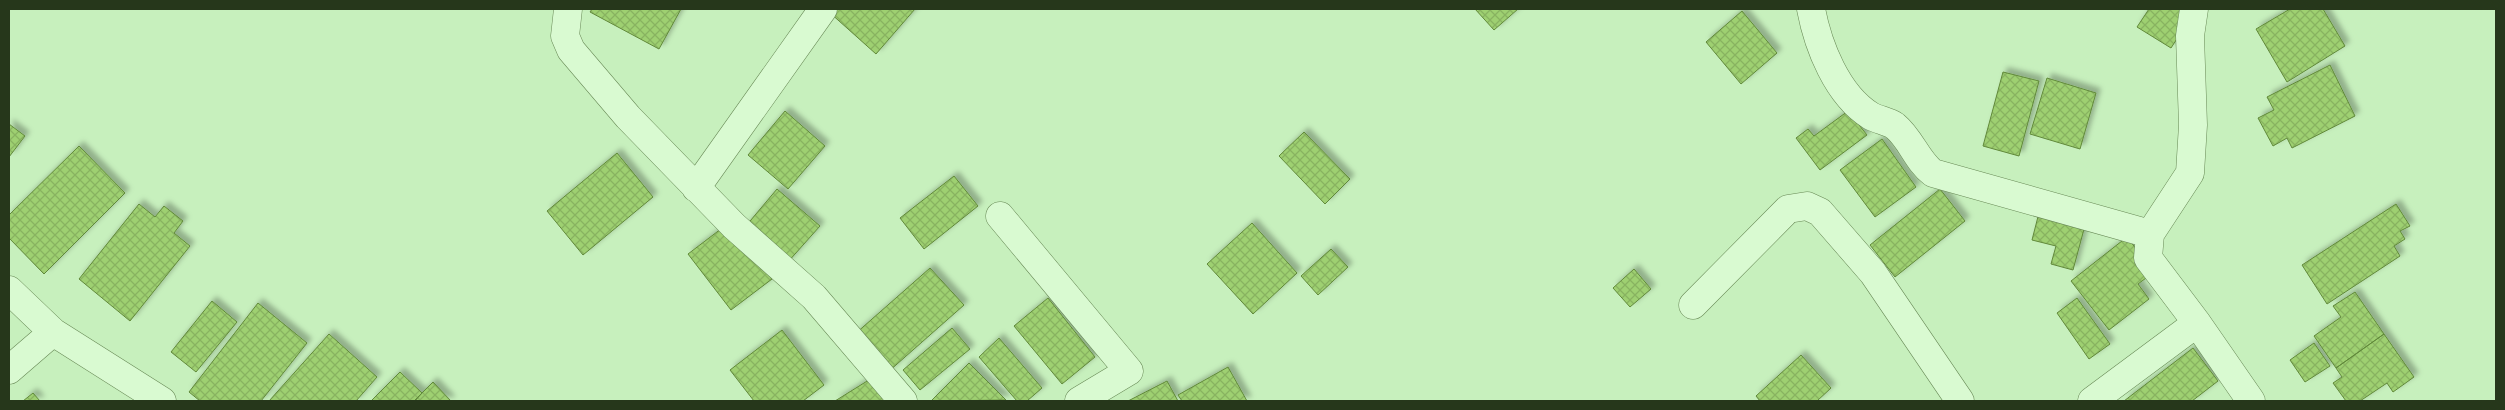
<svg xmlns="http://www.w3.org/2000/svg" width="2505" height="410" viewBox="0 0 2505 410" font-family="'Noto Serif',serif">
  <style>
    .building { fill: url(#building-cross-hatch); stroke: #61893a; filter: url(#shadow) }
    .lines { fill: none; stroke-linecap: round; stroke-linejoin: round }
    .minor-casing { stroke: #688956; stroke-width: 29 }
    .minor { stroke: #d9fad1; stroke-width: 28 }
  </style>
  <defs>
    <pattern id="building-cross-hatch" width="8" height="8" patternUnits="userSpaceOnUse" patternTransform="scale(1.25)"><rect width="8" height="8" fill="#9ed071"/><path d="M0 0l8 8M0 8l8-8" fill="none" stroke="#88b361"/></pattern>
    <filter id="shadow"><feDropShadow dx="4.5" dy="-4.5" stdDeviation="2.5" flood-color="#0004"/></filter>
  </defs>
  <rect width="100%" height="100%" fill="#c7f0bd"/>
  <!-- building -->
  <path class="building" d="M 592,9 L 681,9 L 659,49 L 590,12 Z
    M 832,9 L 915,9 L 876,54 L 829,12 Z
    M 1475,9 L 1518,9 L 1494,30 Z
    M 2149,9 L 2178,9 L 2191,17 L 2171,48 L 2137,27 Z
    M 2290,9 L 2323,9 L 2345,46 L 2287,82 L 2256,29 Z
    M 1742,11 L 1777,53 L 1741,84 L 1706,42 Z
    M 2330,65 L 2355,116 L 2292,148 L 2287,138 L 2273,146 L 2258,118 L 2274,110 L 2267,97 Z
    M 2003,72 L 2039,81 L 2019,156 L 1983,146 Z
    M 2047,78 L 2096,93 L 2080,149 L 2030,134 Z
    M 785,111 L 825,146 L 788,189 L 748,155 Z
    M 1848,111 L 1867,135 L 1820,170 L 1796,138 L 1808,129 L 1814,136 Z
    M 9,124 L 25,136 L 9,157 Z
    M 1304,132 L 1350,179 L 1325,204 L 1279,156 Z
    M 1882,139 L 1916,187 L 1875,217 L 1840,170 Z
    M 79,146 L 125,193 L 44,274 L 9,238 L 9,215 Z
    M 617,153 L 653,197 L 583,255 L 547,211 Z
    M 954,176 L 978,206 L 924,249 L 900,218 Z
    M 777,189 L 820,226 L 787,263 L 745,227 Z
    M 1940,189 L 1965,221 L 1895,277 L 1870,245 Z
    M 139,204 L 155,217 L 164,206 L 183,221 L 174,233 L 190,246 L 130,321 L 79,279 Z
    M 2396,204 L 2410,226 L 2400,231 L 2405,239 L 2394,246 L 2400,256 L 2327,304 L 2302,265 Z
    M 2041,205 L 2087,218 L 2073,270 L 2051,264 L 2056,246 L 2032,240 Z
    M 730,222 L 772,279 L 731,310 L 688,254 Z
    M 1252,223 L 1297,273 L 1253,314 L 1207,264 Z
    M 2127,237 L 2154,272 L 2138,284 L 2149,299 L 2109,330 L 2071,281 Z
    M 1331,249 L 1348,267 L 1318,295 L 1301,276 Z
    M 930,268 L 964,305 L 888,372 L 855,334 Z
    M 1634,269 L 1651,289 L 1630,307 L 1613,288 Z
    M 2355,292 L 2384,334 L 2336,368 L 2314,336 L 2341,317 L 2333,306 Z
    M 1048,298 L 1095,357 L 1062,384 L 1014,326 Z
    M 2077,298 L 2110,344 L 2089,359 L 2057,313 Z
    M 212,301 L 237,322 L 196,372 L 171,352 Z
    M 258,303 L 307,343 L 261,401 L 200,401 L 189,392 Z
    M 952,328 L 970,349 L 920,390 L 903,370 Z
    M 782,330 L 824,385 L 803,401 L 754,401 L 730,370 Z
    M 329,334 L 377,377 L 356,401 L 269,401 Z
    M 2384,334 L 2414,377 L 2393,392 L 2387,383 L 2360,401 L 2346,401 L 2333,383 L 2342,377 L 2336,368 Z
    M 999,338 L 1042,388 L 1027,401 L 1017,401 L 979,357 Z
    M 2314,343 L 2330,366 L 2305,382 L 2290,360 Z
    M 2193,348 L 2218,381 L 2192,401 L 2124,401 Z
    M 1801,355 L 1831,388 L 1817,401 L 1760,401 L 1756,396 Z
    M 969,363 L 1006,400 L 933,401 L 932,400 Z
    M 1228,367 L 1247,401 L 1182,401 L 1178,395 Z
    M 400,372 L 422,393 L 415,401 L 371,401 Z
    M 872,378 L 887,401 L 835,401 Z
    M 1167,381 L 1178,401 L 1128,401 Z
    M 433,382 L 451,401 L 414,401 Z
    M 33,393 L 40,401 L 23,401 Z"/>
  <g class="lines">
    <defs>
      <path id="minor" d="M 568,9 L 565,36 L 571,50 L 628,117 L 734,226 L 814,297 L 903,401
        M 1811,9 C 1818,46 1837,95 1871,116 C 1878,120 1888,121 1895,126 C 1911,139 1917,161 1933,173 L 2150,234
        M 2194,9 L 2190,36 L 2193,125 L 2190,173 L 2150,234 L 2148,258 L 2197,323 L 2251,401
        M 696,188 L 823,9
        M 1000,216 L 1129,371 L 1079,401
        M 9,290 L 53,332 L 162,401
        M 1693,305 L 1788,209 L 1807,206 L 1820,212 L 1873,273 L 1960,401
        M 9,370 L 53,332
        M 2092,401 L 2197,323"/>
    </defs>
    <!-- minor casing -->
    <use href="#minor" class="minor-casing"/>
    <!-- minor -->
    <use href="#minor" class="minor"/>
  </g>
  <!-- border -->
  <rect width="2505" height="410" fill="none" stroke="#26371b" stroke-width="20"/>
</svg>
